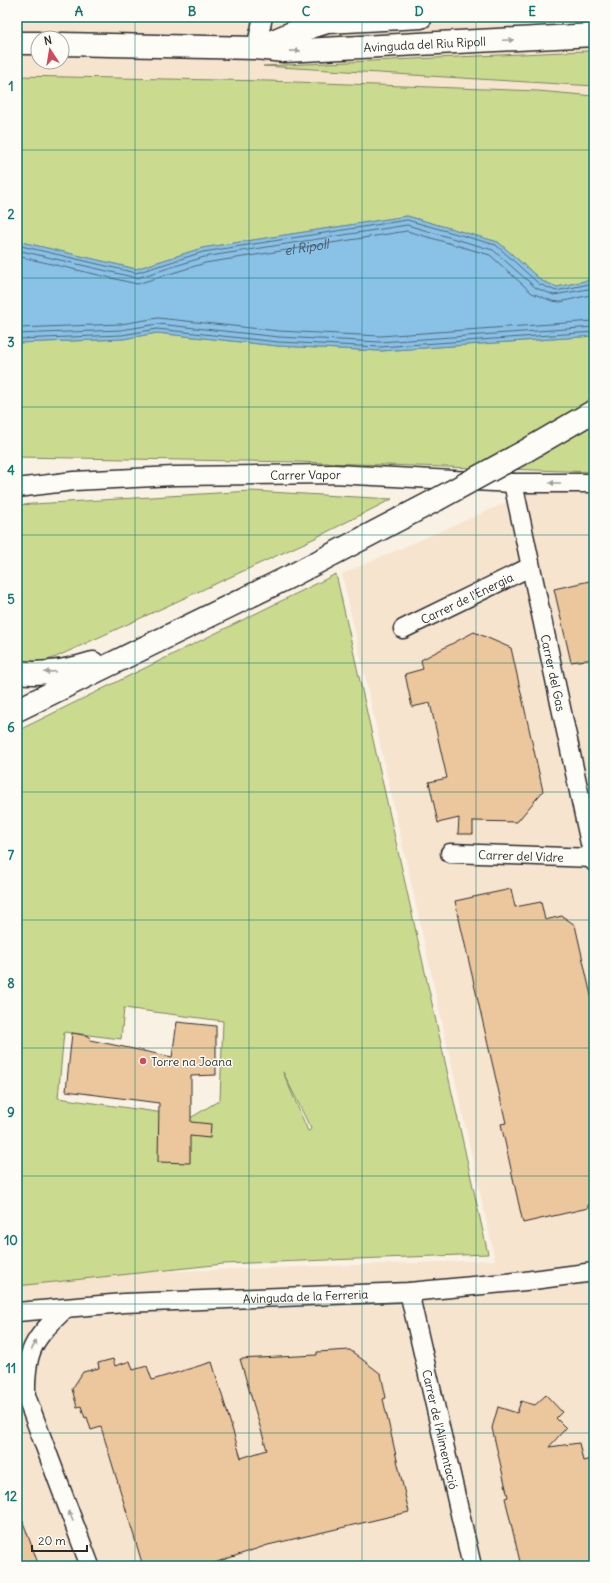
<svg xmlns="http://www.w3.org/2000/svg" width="611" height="1583" viewBox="0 0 611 1583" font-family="Delius,sans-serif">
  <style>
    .built { fill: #f6e4cf; fill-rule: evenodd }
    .green { fill: #cadb8f; stroke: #7a835d; fill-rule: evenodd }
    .water { fill: #89c1e7; stroke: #63859c }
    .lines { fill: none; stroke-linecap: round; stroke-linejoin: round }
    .shore { stroke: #516776; stroke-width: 1 }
    .building { fill: #ecc79d; stroke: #2b2b2b }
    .minor-casing { stroke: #2b2b2b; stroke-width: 21 }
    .tertiary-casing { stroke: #2b2b2b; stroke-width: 25 }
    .secondary-casing { stroke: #2b2b2b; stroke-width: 25 }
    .minor { stroke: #fdfcf7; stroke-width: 18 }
    .tertiary { stroke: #fdfcf7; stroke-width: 22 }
    .secondary { stroke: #fdfcf7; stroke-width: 22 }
    .secondary-bridge-casing { stroke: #2b2b2b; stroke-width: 25; stroke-linecap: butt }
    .secondary-bridge { stroke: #fdfcf7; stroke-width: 22 }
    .oneway { fill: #9e9e9b }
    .grid { fill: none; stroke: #0f766e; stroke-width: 1; stroke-opacity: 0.55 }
    .poi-dot { fill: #d1495b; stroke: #fdfcf7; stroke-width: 1.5 }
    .labels { text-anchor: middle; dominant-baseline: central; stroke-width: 3; stroke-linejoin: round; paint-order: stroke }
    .street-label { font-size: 12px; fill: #2b2b2b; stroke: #fdfcf7 }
    .poi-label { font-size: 12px; fill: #2b2b2b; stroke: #fdfcf7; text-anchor: start }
    .water-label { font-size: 13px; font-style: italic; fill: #475863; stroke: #fdfcf7 }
    .neatline { fill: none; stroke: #0f766e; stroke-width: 1.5 }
    .grid-label { font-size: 13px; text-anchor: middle; font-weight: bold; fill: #0f766e }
  </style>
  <rect width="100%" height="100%" fill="#faf1e5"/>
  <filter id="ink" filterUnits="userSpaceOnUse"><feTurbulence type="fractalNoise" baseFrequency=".025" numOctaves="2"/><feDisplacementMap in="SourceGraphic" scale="8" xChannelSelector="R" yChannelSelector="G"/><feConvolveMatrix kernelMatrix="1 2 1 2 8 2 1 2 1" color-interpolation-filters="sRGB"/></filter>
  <g filter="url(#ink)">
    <!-- built -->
    <path class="built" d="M 17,17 L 594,17 L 594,96 L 538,91 L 268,81 L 17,76 ZM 38,38 L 62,38 L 62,62 L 38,62 Z
      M 576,472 L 594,472 L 594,1566 L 17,1566 L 17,1277 L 495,1260 L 342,574 Z"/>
    <!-- green -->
    <path class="green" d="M 586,51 L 594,51 L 594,86 L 263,66 Z
      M 17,76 L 268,81 L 538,91 L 594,96 L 594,279 L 557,287 L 542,281 L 498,242 L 407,216 L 202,248 L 136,269 L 17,241 Z
      M 157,333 L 278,346 L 381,351 L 594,336 L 594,472 L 296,462 L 17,457 L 17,343 L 123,339 Z
      M 251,491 L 392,499 L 313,539 L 56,657 L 26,667 L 17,663 L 17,505 Z
      M 336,574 L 488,1254 L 223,1264 L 17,1286 L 17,731 ZM 124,1008 L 223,1021 L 220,1100 L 192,1117 L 58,1098 L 64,1032 L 121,1039 ZM 283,1072 L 311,1129 L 309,1131 L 308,1131 Z"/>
    <!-- water -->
    <path class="water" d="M 407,216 L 498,242 L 542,281 L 557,287 L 594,279 L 594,336 L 381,351 L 278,346 L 157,333 L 123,339 L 17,343 L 17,241 L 136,269 L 202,248 Z"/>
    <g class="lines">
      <!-- shore -->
      <g class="shore">
        <path d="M 17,245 L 136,273 L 203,252 L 407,220 L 496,245 L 539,284 L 556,291 L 594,283"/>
        <path d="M 17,250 L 137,278 L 204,257 L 407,225 L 493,250 L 536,288 L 554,295 L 594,288"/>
        <path id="s1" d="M 17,256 L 137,284 L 205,263 L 407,231 L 490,255 L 532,293 L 552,301 L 560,302 L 594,294"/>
        <path d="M 17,328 L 121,324 L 158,318 L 279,331 L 380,336 L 594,321"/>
        <path d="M 17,334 L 121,330 L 158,324 L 279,337 L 380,342 L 594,327"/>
        <path d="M 17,339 L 122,335 L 157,329 L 278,342 L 380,347 L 594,332"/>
      </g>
    </g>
    <!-- building -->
    <path class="building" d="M 594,580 L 594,659 L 571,662 L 554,589 Z
      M 474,632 L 511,648 L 543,791 L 517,822 L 473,821 L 473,834 L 458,834 L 459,818 L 438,823 L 429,782 L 447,778 L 430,703 L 412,707 L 405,674 L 423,669 L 421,660 Z
      M 511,889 L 515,907 L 541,902 L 545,920 L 562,916 L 575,925 L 594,1009 L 594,1204 L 588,1205 L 588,1208 L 523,1223 L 501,1124 L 506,1123 L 455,901 Z
      M 177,1022 L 216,1026 L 216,1075 L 191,1076 L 191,1122 L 211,1124 L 210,1138 L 190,1136 L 190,1163 L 158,1162 L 159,1103 L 66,1091 L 72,1033 L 89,1036 L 90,1040 L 172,1057 Z
      M 350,1350 L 381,1374 L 386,1398 L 383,1399 L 409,1512 L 268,1545 L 205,1566 L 143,1566 L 101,1427 L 91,1430 L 87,1417 L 85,1418 L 81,1406 L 77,1407 L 72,1389 L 83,1372 L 99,1368 L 98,1363 L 113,1359 L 115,1366 L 130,1361 L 133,1370 L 147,1366 L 152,1380 L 212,1362 L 241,1458 L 267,1450 L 240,1359 L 317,1355 L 317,1352 Z
      M 546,1395 L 562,1412 L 556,1418 L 566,1428 L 549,1447 L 579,1443 L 583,1461 L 594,1458 L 594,1566 L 521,1566 L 505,1498 L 508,1497 L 492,1428 L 498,1407 L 517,1413 L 521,1401 L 535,1405 Z
      M 19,1511 L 39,1566 L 17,1566 L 17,1512 Z"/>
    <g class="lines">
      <defs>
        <g id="minor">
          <path d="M 256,48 L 263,17"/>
          <path id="s2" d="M 513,483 L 594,862"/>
          <path id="s3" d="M 17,488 L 74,481 L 174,476 L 334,474 L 513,483 L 594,483"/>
          <path id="s4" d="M 403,629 L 530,567"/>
          <path id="s5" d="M 450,853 L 593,858"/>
          <path id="s6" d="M 409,1292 L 472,1566"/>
          <path d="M 65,1309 C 33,1340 25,1350 26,1396 L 90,1566"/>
          <path id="s7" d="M 17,1312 L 124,1303 L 409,1292 L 525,1281 L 594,1272"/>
        </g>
        <g id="tertiary">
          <path d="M 17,43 L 38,43"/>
          <path id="s8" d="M 62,44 L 256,48 L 284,51 L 594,35"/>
          <path d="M 259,47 L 292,33 L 327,22 L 421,17"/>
        </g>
        <path id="secondary" d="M 17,672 C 43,675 68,671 93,663
          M 17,710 L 291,576 L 436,500"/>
      </defs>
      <!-- minor casing -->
      <use href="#minor" class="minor-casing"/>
      <!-- tertiary casing -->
      <use href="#tertiary" class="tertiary-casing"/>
      <!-- secondary casing -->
      <use href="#secondary" class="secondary-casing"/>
      <!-- minor -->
      <use href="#minor" class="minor"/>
      <!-- tertiary -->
      <use href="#tertiary" class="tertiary"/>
      <!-- secondary -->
      <use href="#secondary" class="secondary"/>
      <defs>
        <path id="secondary-bridge" d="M 436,500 L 522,453 L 594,411"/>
      </defs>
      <!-- secondary-bridge casing -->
      <use href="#secondary-bridge" class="secondary-bridge-casing"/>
      <!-- secondary-bridge -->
      <use href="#secondary-bridge" class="secondary-bridge"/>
    </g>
    <!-- one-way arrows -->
    <defs><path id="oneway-solid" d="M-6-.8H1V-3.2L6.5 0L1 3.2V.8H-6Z"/></defs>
    <g class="oneway">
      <use href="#oneway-solid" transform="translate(508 40) rotate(-3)"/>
      <use href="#oneway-solid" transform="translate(295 51) rotate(-1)"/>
      <use href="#oneway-solid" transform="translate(555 483) rotate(-180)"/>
      <use href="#oneway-solid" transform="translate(50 672) rotate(176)"/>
      <use href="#oneway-solid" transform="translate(34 1345) rotate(-64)"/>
      <use href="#oneway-solid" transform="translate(71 1516) rotate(-111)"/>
    </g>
  </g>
  <!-- grid -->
  <path class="grid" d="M 135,17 L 135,1566M 249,17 L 249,1566M 362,17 L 362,1566M 476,17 L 476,1566M 17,150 L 594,150M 17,278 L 594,278M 17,407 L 594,407M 17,535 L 594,535M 17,663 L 594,663M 17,792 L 594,792M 17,920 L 594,920M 17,1048 L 594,1048M 17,1176 L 594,1176M 17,1304 L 594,1304M 17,1433 L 594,1433"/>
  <!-- markers -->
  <circle class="poi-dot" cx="143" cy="1061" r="4"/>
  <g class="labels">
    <!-- street labels -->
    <g class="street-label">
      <text stroke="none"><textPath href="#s8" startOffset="363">Avinguda del Riu Ripoll</textPath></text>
      <text stroke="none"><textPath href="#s3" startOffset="289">Carrer Vapor</textPath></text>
      <text stroke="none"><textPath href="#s4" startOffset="71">Carrer de l'Energia</textPath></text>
      <text stroke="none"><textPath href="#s2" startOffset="194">Carrer del Gas</textPath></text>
      <text stroke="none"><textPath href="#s5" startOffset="71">Carrer del Vidre</textPath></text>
      <text stroke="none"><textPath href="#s7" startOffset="289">Avinguda de la Ferreria</textPath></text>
      <text stroke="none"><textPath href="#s6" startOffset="141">Carrer de l'Alimentació</textPath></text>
    </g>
    <!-- poi labels -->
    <g class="poi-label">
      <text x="151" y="1061">Torre na Joana</text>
    </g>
    <!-- water labels -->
    <g class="water-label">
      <text stroke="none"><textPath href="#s1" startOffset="297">el Ripoll</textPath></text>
    </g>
  </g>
  <!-- margin -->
  <rect width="611" height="1583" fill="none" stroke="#fdfcf7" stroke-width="44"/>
  <!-- north arrow -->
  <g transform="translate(50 50) rotate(348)"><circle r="19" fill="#fdfcf7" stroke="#a9a8a5"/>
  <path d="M0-3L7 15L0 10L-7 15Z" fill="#d1495b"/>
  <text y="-6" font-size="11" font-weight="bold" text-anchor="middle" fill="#2b2b2b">N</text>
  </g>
  <!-- scale -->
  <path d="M32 1545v6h55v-6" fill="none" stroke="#2b2b2b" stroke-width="2"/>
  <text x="38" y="1545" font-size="12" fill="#2b2b2b" stroke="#fdfcf7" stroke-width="3" paint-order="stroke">20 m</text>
  <rect x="22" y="22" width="567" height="1539" class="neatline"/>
  <g class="grid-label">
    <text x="79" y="16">A</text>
    <text x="192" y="16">B</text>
    <text x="306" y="16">C</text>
    <text x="419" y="16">D</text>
    <text x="532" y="16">E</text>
    <text x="11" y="91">1</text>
    <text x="11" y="219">2</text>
    <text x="11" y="347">3</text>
    <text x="11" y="475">4</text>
    <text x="11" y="604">5</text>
    <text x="11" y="732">6</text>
    <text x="11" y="860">7</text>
    <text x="11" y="988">8</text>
    <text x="11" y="1117">9</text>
    <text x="11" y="1245">10</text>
    <text x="11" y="1373">11</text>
    <text x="11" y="1501">12</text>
  </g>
</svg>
